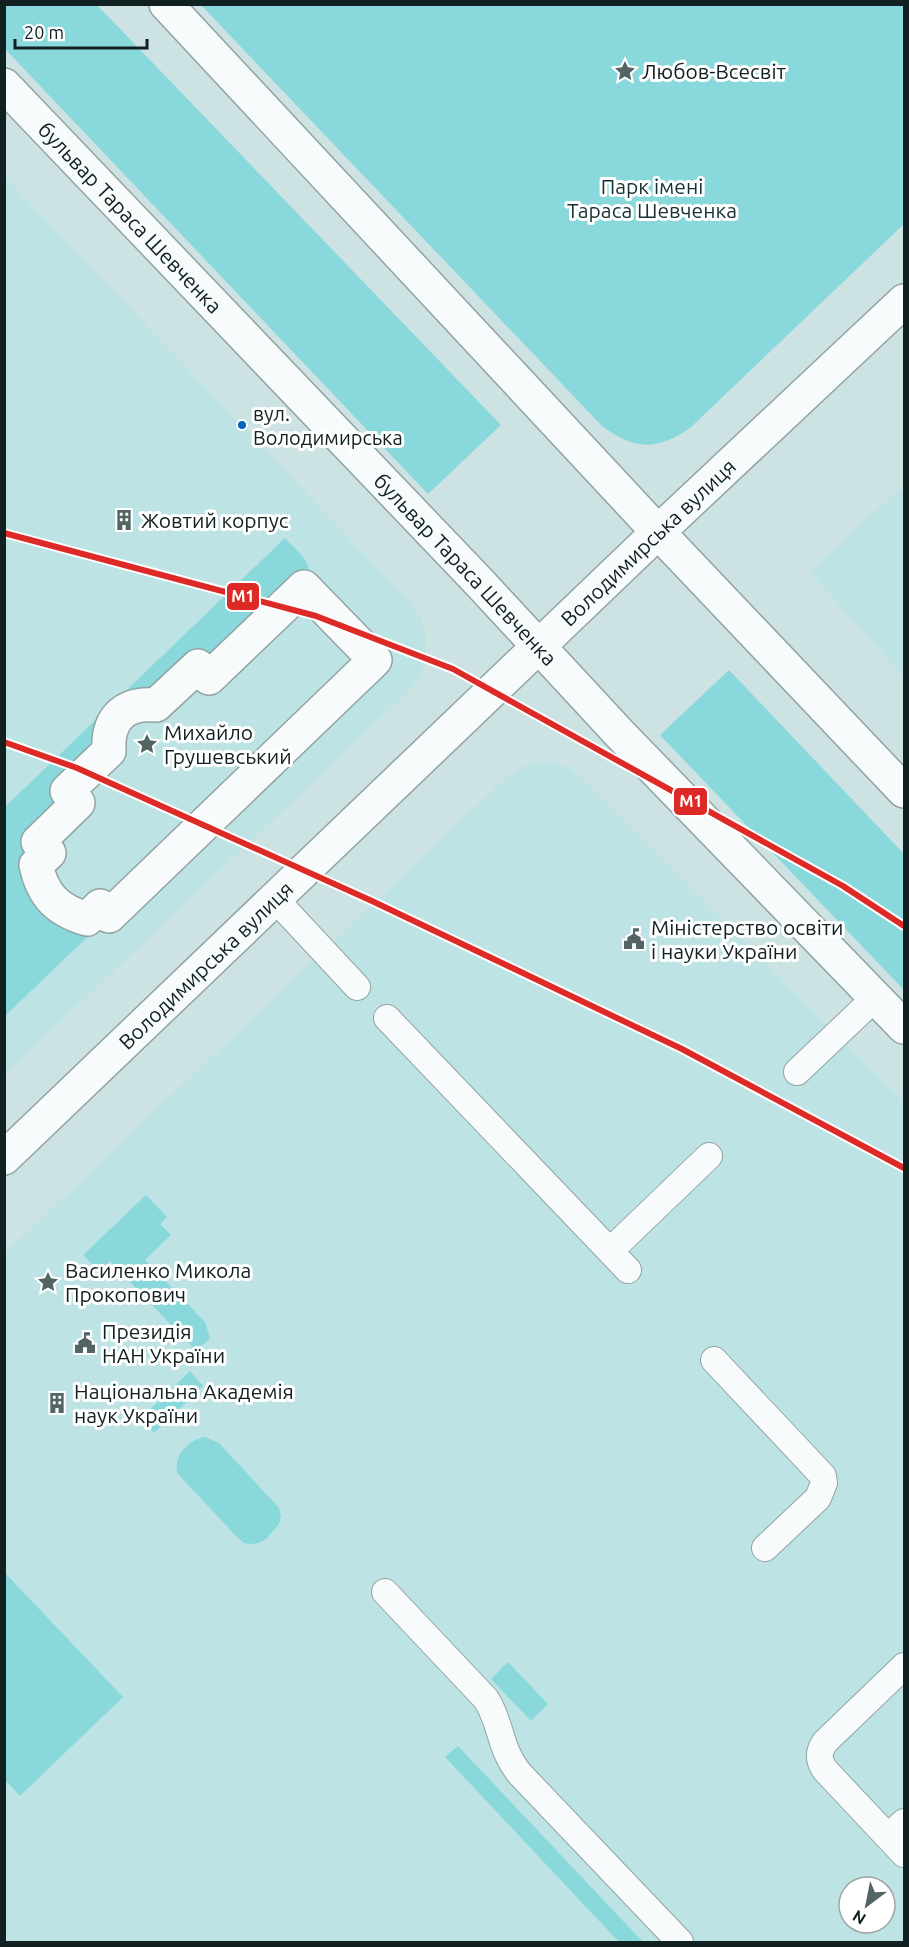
<svg xmlns="http://www.w3.org/2000/svg" width="909" height="1947" viewBox="0 0 909 1947" font-family="Ubuntu,sans-serif">
  <style>
    .built { fill: #bee3e4; fill-rule: evenodd }
    .green { fill: #89d8db }
    .lines { fill: none; stroke-linecap: round; stroke-linejoin: round }
    .service-casing { stroke: #92a3a3; stroke-width: 28 }
    .pedestrian-casing { stroke: #92a3a3; stroke-width: 36 }
    .secondary-casing { stroke: #92a3a3; stroke-width: 36 }
    .primary-casing { stroke: #92a3a3; stroke-width: 36 }
    .service { stroke: #f7fbfb; stroke-width: 26 }
    .pedestrian { stroke: #f7fbfb; stroke-width: 33 }
    .secondary { stroke: #f7fbfb; stroke-width: 33 }
    .primary { stroke: #f7fbfb; stroke-width: 33 }
    .metro-1-casing { stroke: #fff; stroke-width: 10 }
    .metro-1 { stroke: #dd2a26; stroke-width: 6 }
    .bus-dot { fill: #0065bd; stroke: #fff; stroke-width: 2 }
    .labels { text-anchor: middle; dominant-baseline: central; stroke-width: 6; stroke-linejoin: round; paint-order: stroke }
    .bus-label { font-size: 20px; fill: #112020; stroke: #fff; text-anchor: start }
    .poi-label { font-size: 21px; fill: #112020; stroke: #fff; text-anchor: start }
    .park-label { font-size: 21px; fill: #193132; stroke: #fff }
    .street-label { font-size: 21px; fill: #112020; stroke: #fff }
    .line-badge { stroke: #fff; stroke-width: 2 }
    .badge-label { font-size: 16px; text-anchor: middle; font-weight: bold; fill: #fff }
  </style>
  <rect width="100%" height="100%" fill="#cce2e3"/>
  <!-- built -->
  <path class="built" d="M 5,177 L 409,601 L 421,618 L 426,638 L 426,658 L 419,678 L 406,694 L 5,1074 Z
    M 904,487 L 904,677 L 810,572 L 894,494 Z
    M 537,762 L 554,762 L 569,768 L 582,778 L 904,1102 L 904,1942 L 5,1942 L 5,1253 L 508,776 L 521,767 ZM 849,1887 L 885,1887 L 885,1923 L 849,1923 Z"/>
  <!-- green -->
  <path class="green" d="M 5,4 L 97,5 L 501,425 L 428,494 L 5,49 Z
    M 201,5 L 904,5 L 904,224 L 690,428 C 656,451 635,450 602,426 Z
    M 285,538 C 295,549 308,558 310,573 L 209,678 L 130,707 L 39,878 L 109,916 L 5,1016 L 5,807 Z
    M 729,670 L 904,854 L 904,990 L 660,735 Z
    M 146,1195 L 167,1217 L 160,1224 L 171,1235 L 145,1260 L 205,1322 L 210,1338 L 196,1351 L 110,1261 L 99,1272 L 83,1255 Z
    M 190,1371 L 203,1386 L 154,1433 L 141,1418 Z
    M 205,1437 L 219,1443 L 279,1508 L 281,1516 L 279,1524 L 266,1539 L 259,1543 L 251,1544 L 244,1543 L 238,1538 L 177,1473 C 174,1455 188,1440 205,1437 Z
    M 5,1573 L 123,1697 L 20,1796 L 5,1780 Z
    M 508,1662 L 548,1704 L 531,1721 L 491,1679 Z
    M 458,1746 L 643,1942 L 619,1942 L 445,1757 Z"/>
  <g class="lines">
    <defs>
      <path id="service" d="M 276,900 L 357,987
        M 387,1018 L 628,1270
        M 797,1072 L 876,997
        M 610,1251 L 709,1156
        M 714,1360 L 823,1476 L 824,1483 L 818,1498 L 765,1548
        M 385,1592 L 486,1699 C 502,1724 499,1748 519,1773 L 680,1942
        M 904,1822 L 888,1837 L 904,1854
        M 888,1837 L 825,1770 C 818,1760 818,1752 825,1742 L 904,1666"/>
      <path id="pedestrian" d="M 304,587 L 375,660 L 109,916 L 100,906 L 87,919 C 57,910 43,896 36,865 L 49,853 L 38,842 L 78,803 L 67,791 L 109,751 C 107,719 124,702 156,705 L 198,666 L 209,678 Z"/>
      <g id="secondary">
        <path id="s1" d="M 4,1158 L 658,532 L 904,301"/>
      </g>
      <g id="primary">
        <path d="M 166,4 L 658,532 L 904,791"/>
        <path id="s2" d="M 4,85 L 479,582 L 619,733 L 904,1027"/>
      </g>
    </defs>
    <!-- service casing -->
    <use href="#service" class="service-casing"/>
    <!-- pedestrian casing -->
    <use href="#pedestrian" class="pedestrian-casing"/>
    <!-- secondary casing -->
    <use href="#secondary" class="secondary-casing"/>
    <!-- primary casing -->
    <use href="#primary" class="primary-casing"/>
    <!-- service -->
    <use href="#service" class="service"/>
    <!-- pedestrian -->
    <use href="#pedestrian" class="pedestrian"/>
    <!-- secondary -->
    <use href="#secondary" class="secondary"/>
    <!-- primary -->
    <use href="#primary" class="primary"/>
    <defs>
      <path id="metro-1" d="M 4,533 L 316,616 L 453,669 L 843,886 L 904,926
        M 4,742 L 77,768 L 372,901 L 682,1049 L 904,1168"/>
    </defs>
    <!-- metro-1 casing -->
    <use href="#metro-1" class="metro-1-casing"/>
    <!-- metro-1 -->
    <use href="#metro-1" class="metro-1"/>
  </g>
  <!-- icons -->
  <defs>
    <symbol id="sight-bare" viewBox="-9 -9 18 18"><path d="M0-6L1.8-2.2L6-1.7L2.9 1.2L3.7 5.4L0 3.3L-3.7 5.4L-2.9 1.2L-6-1.7L-1.8-2.2Z" fill="#526464" stroke="#fff" stroke-width="2.5" paint-order="stroke"/></symbol>
    <symbol id="building-bare" viewBox="-9 -9 18 18"><path d="M-4-6H4V6H1V3H-1V6H-4ZM-2.5-4.3h1.7v1.8h-1.7ZM.8-4.3h1.7v1.8H.8ZM-2.5-1h1.7V.8h-1.7ZM.8-1h1.7V.8H.8Z" fill="#526464" stroke="#fff" stroke-width="2.5" paint-order="stroke"/></symbol>
    <symbol id="civic-bare" viewBox="-9 -9 18 18"><path d="M-.6-6.5H3V-4.5H.6V-3L4-1V1h2V6H-6V1h2V-1L-.6-3ZM-1.2 2.5V6h2.4V2.5Z" fill="#526464" stroke="#fff" stroke-width="2.5" paint-order="stroke"/></symbol>
  </defs>
  <g fill-rule="evenodd">
    <use href="#sight-bare" x="610" y="56" width="30" height="30"/>
    <use href="#building-bare" x="109" y="505" width="30" height="30"/>
    <use href="#sight-bare" x="132" y="729" width="30" height="30"/>
    <use href="#civic-bare" x="619" y="924" width="30" height="30"/>
    <use href="#sight-bare" x="33" y="1267" width="30" height="30"/>
    <use href="#civic-bare" x="70" y="1328" width="30" height="30"/>
    <use href="#building-bare" x="42" y="1388" width="30" height="30"/>
  </g>
  <!-- markers -->
  <circle class="bus-dot" cx="242" cy="425" r="5"/>
  <g class="labels">
    <!-- bus labels -->
    <g class="bus-label">
      <text x="253" y="413">вул.<tspan x="253" dy="24">Володимирська</tspan></text>
    </g>
    <!-- poi labels -->
    <g class="poi-label">
      <text x="642" y="71">Любов-Всесвіт</text>
      <text x="141" y="520">Жовтий корпус</text>
      <text x="164" y="732">Михайло<tspan x="164" dy="24">Грушевський</tspan></text>
      <text x="651" y="927">Міністерство освіти<tspan x="651" dy="24">і науки України</tspan></text>
      <text x="65" y="1270">Василенко Микола<tspan x="65" dy="24">Прокопович</tspan></text>
      <text x="102" y="1331">Президія<tspan x="102" dy="24">НАН України</tspan></text>
      <text x="74" y="1391">Національна Академія<tspan x="74" dy="24">наук України</tspan></text>
    </g>
    <!-- park labels -->
    <g class="park-label">
      <text x="652" y="186">Парк імені<tspan x="652" dy="24">Тараса Шевченка</tspan></text>
    </g>
    <!-- street labels -->
    <g class="street-label">
      <text stroke="none"><textPath href="#s2" startOffset="183">бульвар Тараса Шевченка</textPath></text>
      <text stroke="none"><textPath href="#s1" startOffset="891">Володимирська вулиця</textPath></text>
      <text stroke="none"><textPath href="#s2" startOffset="669">бульвар Тараса Шевченка</textPath></text>
      <text stroke="none"><textPath href="#s1" startOffset="279">Володимирська вулиця</textPath></text>
    </g>
  </g>
  <g class="line-badge">
    <rect x="226" y="582" width="34" height="29" rx="6" fill="#dd2a26"/>
    <rect x="673" y="787" width="35" height="29" rx="6" fill="#dd2a26"/>
  </g>
  <g class="badge-label">
    <text x="243" y="602">M1</text>
    <text x="691" y="807">M1</text>
  </g>
  <!-- border -->
  <rect width="909" height="1947" fill="none" stroke="#112020" stroke-width="12"/>
  <!-- north arrow -->
  <g transform="translate(867 1905) rotate(212)"><circle r="28" fill="#ffffff" stroke="#a0a6a6" stroke-width="1.5"/>
  <path d="M0-4.5L10 22L0 15L-10 22Z" fill="#526464"/>
  <text y="-9" font-size="16" font-weight="bold" text-anchor="middle" fill="#112020">N</text>
  </g>
  <!-- scale -->
  <path d="M15 39v9h132v-9" fill="none" stroke="#112020" stroke-width="3"/>
  <text x="24" y="39" font-size="18" fill="#112020" stroke="#ffffff" stroke-width="4.5" paint-order="stroke">20 m</text>
</svg>
